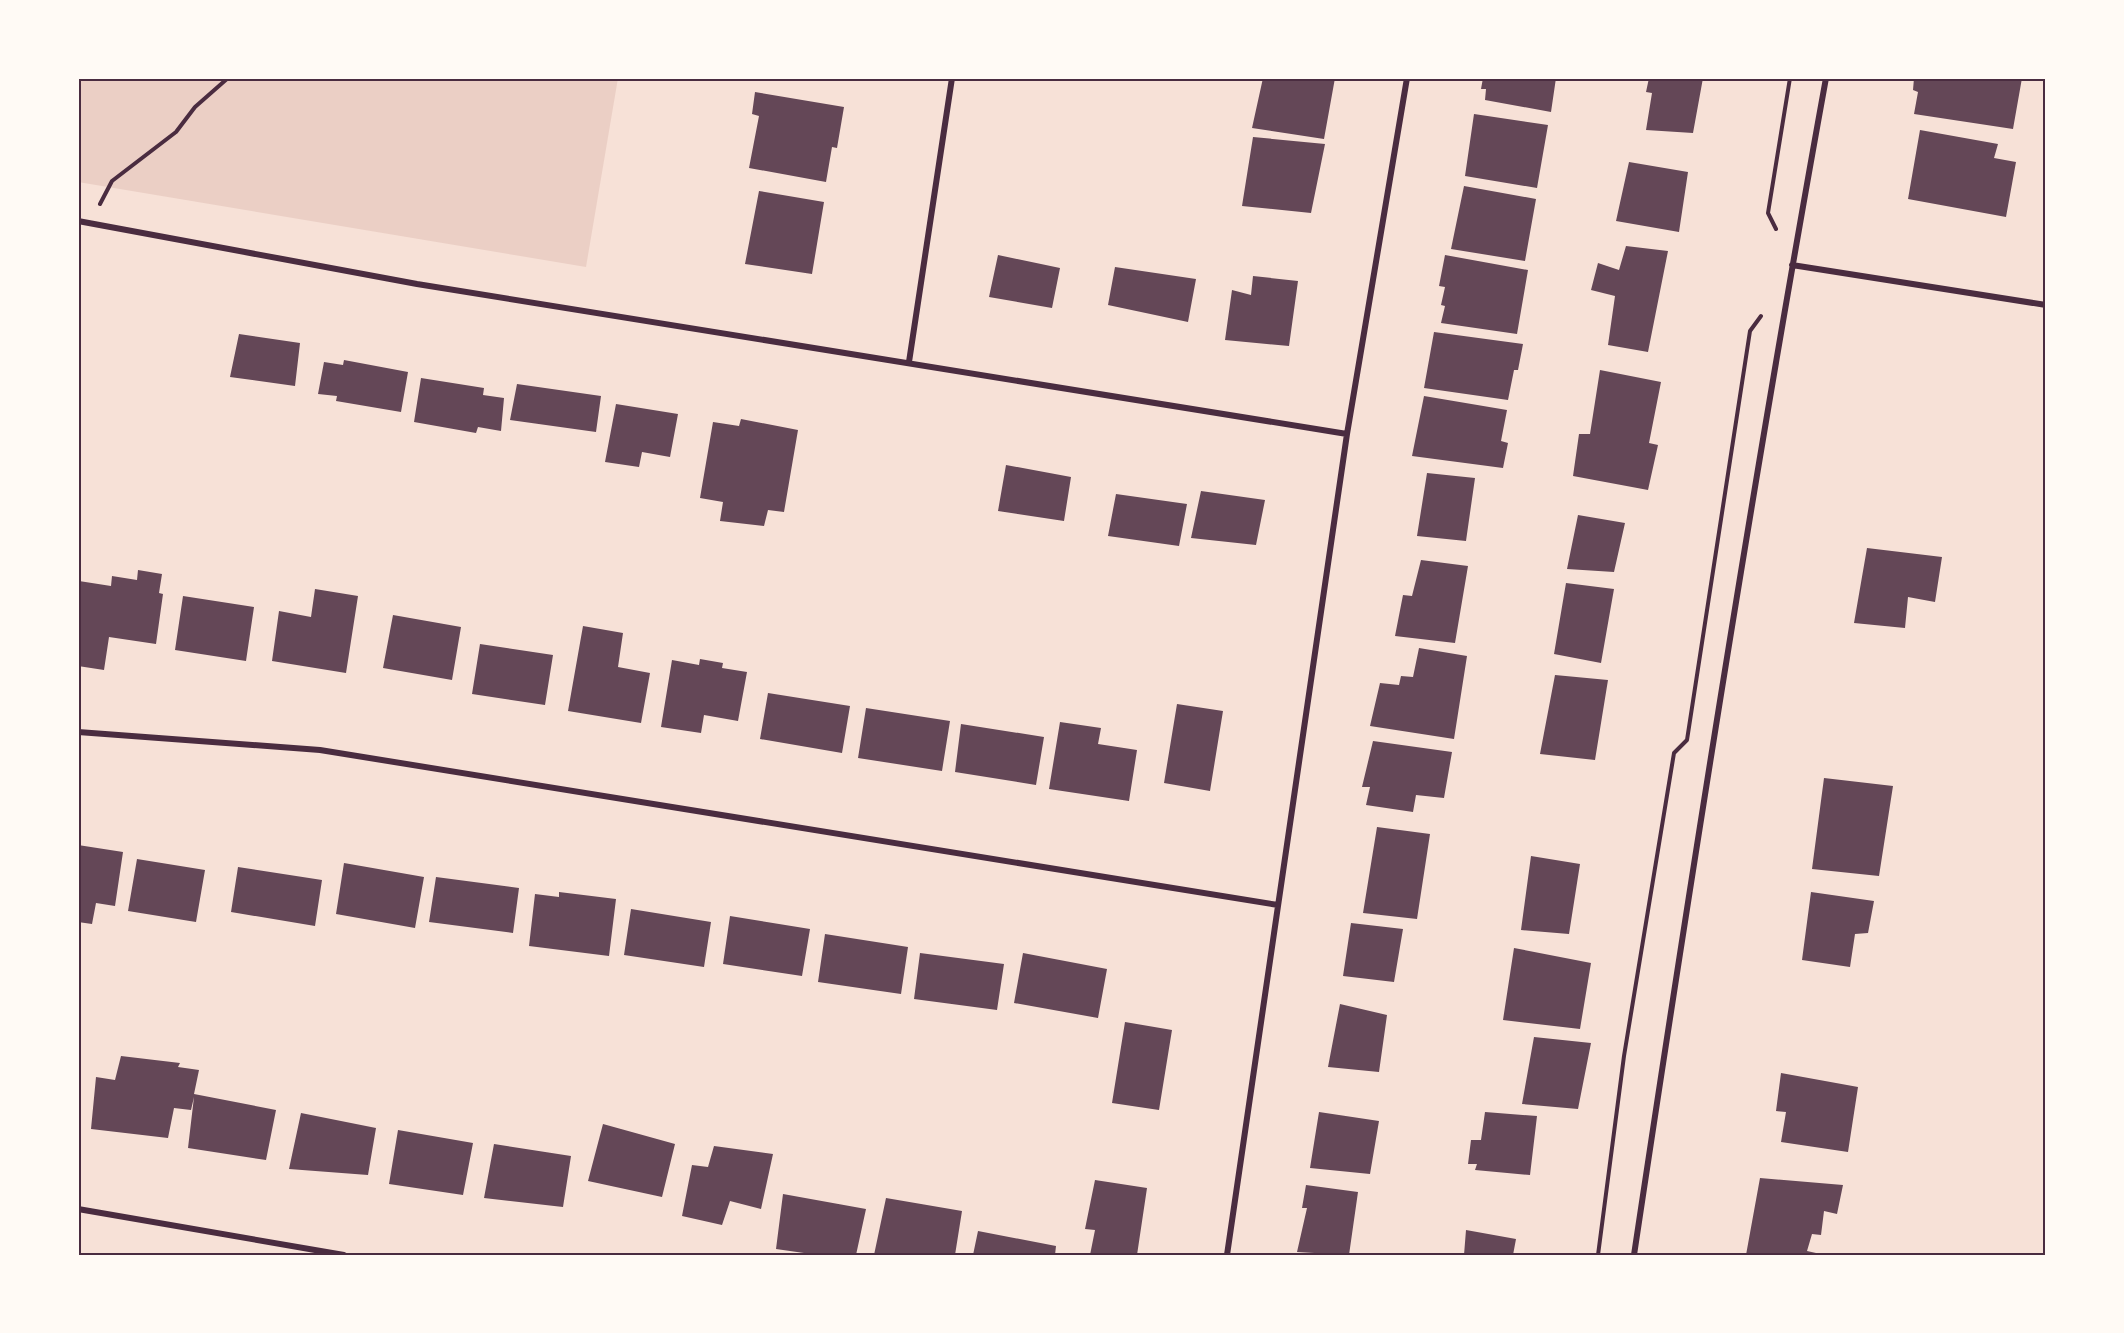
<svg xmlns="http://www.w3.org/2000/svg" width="2124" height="1333" viewBox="0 0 2124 1333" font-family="'Source Sans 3',sans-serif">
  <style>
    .green { fill: #ebcfc5 }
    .building { fill: #644757 }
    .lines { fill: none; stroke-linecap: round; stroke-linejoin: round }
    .path { stroke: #4a2c40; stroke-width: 4 }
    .minor { stroke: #4a2c40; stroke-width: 6 }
    .neatline { fill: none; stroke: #4a2c40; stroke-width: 2 }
  </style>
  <rect width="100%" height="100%" fill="#f7e1d7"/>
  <!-- green -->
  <path class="green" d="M 78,78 L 618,78 L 586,267 L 78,182 Z"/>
  <!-- building -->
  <path class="building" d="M 1263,78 L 1335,78 L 1324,139 L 1252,128 Z
    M 1483,78 L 1556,78 L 1551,112 L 1485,100 L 1486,89 L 1481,89 Z
    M 1649,78 L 1703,78 L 1693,133 L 1646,130 L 1652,93 L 1646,92 Z
    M 1914,78 L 2022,78 L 2013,129 L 1914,114 L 1918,92 L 1913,90 Z
    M 755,92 L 844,107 L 837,148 L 832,147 L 826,182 L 749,168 L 759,116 L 752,114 Z
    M 1474,114 L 1548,125 L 1537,188 L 1465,176 Z
    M 1920,130 L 1998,144 L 1994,158 L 2016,162 L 2006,217 L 1908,199 Z
    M 1253,137 L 1325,144 L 1311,213 L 1242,206 Z
    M 1629,162 L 1688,172 L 1679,232 L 1616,221 Z
    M 1464,186 L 1536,199 L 1525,261 L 1451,249 Z
    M 759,191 L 824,202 L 812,274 L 745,264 Z
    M 1626,246 L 1668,251 L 1648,352 L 1608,345 L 1615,296 L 1591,290 L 1598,263 L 1619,270 Z
    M 998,255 L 1060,268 L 1052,308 L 989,297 Z
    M 1445,255 L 1528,270 L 1517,334 L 1441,323 L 1445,306 L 1441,305 L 1445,287 L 1439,286 Z
    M 1115,267 L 1196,279 L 1188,322 L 1108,305 Z
    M 1253,276 L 1298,281 L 1289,346 L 1225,340 L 1232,290 L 1251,295 Z
    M 1434,332 L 1523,344 L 1518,370 L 1514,370 L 1508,400 L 1424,388 Z
    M 239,334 L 300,343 L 295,386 L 230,377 Z
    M 344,360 L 408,372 L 401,412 L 336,401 L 337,396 L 318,394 L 324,362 L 343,365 Z
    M 1600,370 L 1661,382 L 1649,443 L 1658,445 L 1648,490 L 1573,476 L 1579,434 L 1590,434 Z
    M 421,378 L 484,388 L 483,395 L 504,398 L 501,431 L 478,427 L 476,433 L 414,422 Z
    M 517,384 L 601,396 L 596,432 L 510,420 Z
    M 1424,396 L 1507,410 L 1501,441 L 1508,443 L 1503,468 L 1412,456 Z
    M 616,404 L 678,414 L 670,457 L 642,452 L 639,467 L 605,462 Z
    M 741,419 L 798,430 L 784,512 L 768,510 L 764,526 L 720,521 L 723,502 L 700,498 L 713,422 L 739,426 Z
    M 1006,465 L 1071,477 L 1064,521 L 998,511 Z
    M 1427,473 L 1475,478 L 1466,541 L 1417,536 Z
    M 1201,491 L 1265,500 L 1256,545 L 1191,538 Z
    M 1116,494 L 1187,504 L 1179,546 L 1108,536 Z
    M 1578,515 L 1625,523 L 1614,572 L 1567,569 Z
    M 1867,548 L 1942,557 L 1935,602 L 1908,597 L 1905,628 L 1854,623 Z
    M 1421,560 L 1468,566 L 1455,643 L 1395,636 L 1403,595 L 1412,596 Z
    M 138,570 L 162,574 L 159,593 L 163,594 L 156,644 L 109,637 L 104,670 L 78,666 L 79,581 L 111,586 L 112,576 L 137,580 Z
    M 1566,583 L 1614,589 L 1601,663 L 1554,654 Z
    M 315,589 L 358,596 L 346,673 L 272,661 L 279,611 L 311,617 Z
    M 183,596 L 254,607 L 246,661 L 175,650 Z
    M 393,615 L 461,627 L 452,680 L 383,668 Z
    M 583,626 L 623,633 L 618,667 L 650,673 L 641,723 L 568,711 Z
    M 480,644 L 553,655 L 545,705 L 472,694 Z
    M 1419,648 L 1467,656 L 1454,739 L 1370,726 L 1380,683 L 1399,685 L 1401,676 L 1413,677 Z
    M 700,659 L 723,663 L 722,668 L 747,672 L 738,721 L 704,715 L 701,733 L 661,727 L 672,660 L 699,665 Z
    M 1555,675 L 1608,680 L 1595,760 L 1540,754 Z
    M 768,693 L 850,706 L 842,753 L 760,739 Z
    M 1177,704 L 1223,711 L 1210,791 L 1164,783 Z
    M 866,708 L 950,721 L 942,771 L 858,758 Z
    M 1060,722 L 1101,728 L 1098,744 L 1137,750 L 1129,801 L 1049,789 Z
    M 961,724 L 1044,737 L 1036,785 L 955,772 Z
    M 1373,741 L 1452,752 L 1444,798 L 1416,795 L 1413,812 L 1366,805 L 1370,787 L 1362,787 Z
    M 1824,778 L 1893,786 L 1879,876 L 1812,869 Z
    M 1377,827 L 1430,834 L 1417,919 L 1363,913 Z
    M 78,845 L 123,852 L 115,906 L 96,903 L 92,924 L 78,922 Z
    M 1531,856 L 1580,864 L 1569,934 L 1521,930 Z
    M 137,859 L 205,870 L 196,922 L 128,911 Z
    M 344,863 L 424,877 L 415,928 L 336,914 Z
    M 238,867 L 322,880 L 315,926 L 231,912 Z
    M 436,877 L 519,888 L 513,933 L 429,922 Z
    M 559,892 L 616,899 L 609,956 L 529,946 L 535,894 L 559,897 Z
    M 1811,892 L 1874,901 L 1868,933 L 1855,934 L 1850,967 L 1802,960 Z
    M 631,909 L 711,922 L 704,967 L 624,955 Z
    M 730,916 L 810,929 L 802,976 L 723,964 Z
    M 1351,923 L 1403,929 L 1394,982 L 1343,976 Z
    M 825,934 L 908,947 L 901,994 L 818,982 Z
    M 1514,948 L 1591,963 L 1580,1029 L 1503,1020 Z
    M 920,953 L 1004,964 L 997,1010 L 914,999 Z
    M 1023,953 L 1107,969 L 1098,1018 L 1014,1003 Z
    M 1340,1004 L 1387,1015 L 1379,1072 L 1328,1067 Z
    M 1125,1022 L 1172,1030 L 1159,1110 L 1112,1103 Z
    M 1534,1037 L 1591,1043 L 1578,1109 L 1522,1104 Z
    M 121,1056 L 180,1063 L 178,1067 L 199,1070 L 194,1094 L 276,1110 L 266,1160 L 188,1148 L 194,1097 L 191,1110 L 174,1108 L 168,1138 L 91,1129 L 96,1077 L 115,1080 Z
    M 1781,1073 L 1858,1087 L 1848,1152 L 1781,1142 L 1786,1112 L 1776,1111 Z
    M 1319,1112 L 1379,1121 L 1370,1174 L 1310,1168 Z
    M 1485,1112 L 1537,1116 L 1530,1175 L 1475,1170 L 1477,1164 L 1468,1164 L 1471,1140 L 1481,1140 Z
    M 301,1113 L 376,1128 L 368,1175 L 289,1169 Z
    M 603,1124 L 675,1144 L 662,1197 L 588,1181 Z
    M 398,1130 L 473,1143 L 463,1195 L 389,1184 Z
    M 494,1144 L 571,1156 L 563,1207 L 484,1198 Z
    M 714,1146 L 773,1154 L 761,1209 L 730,1201 L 722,1225 L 682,1216 L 692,1165 L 708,1167 Z
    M 1760,1178 L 1843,1185 L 1837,1214 L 1824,1211 L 1821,1235 L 1812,1234 L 1807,1251 L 1825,1255 L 1746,1255 Z
    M 1095,1180 L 1147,1188 L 1137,1255 L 1090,1255 L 1095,1230 L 1085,1229 Z
    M 1306,1185 L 1358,1192 L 1349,1255 L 1297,1252 L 1307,1208 L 1302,1208 Z
    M 783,1194 L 866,1209 L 856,1255 L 818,1255 L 776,1249 Z
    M 886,1198 L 962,1211 L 955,1255 L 874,1255 Z
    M 1466,1230 L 1516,1239 L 1513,1255 L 1464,1255 Z
    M 978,1231 L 1056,1246 L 1055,1255 L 973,1255 Z"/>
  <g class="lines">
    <!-- path -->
    <path class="path" d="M 100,204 L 112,181 L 176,132 L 195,107 L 228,78
      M 1776,229 L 1768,213 L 1790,78
      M 1598,1255 L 1624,1056 L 1674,753 L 1687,740 L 1750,331 L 1761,316"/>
    <!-- minor -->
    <path class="minor" d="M 78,221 L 417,284 L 1347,434
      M 1792,265 L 2046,305
      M 909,362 L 952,78
      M 78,732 L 320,750 L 1278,905
      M 78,1209 L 344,1255
      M 1227,1255 L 1347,434 L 1407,78
      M 1634,1255 C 1693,862 1755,469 1826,78"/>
  </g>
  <!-- border -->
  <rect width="2124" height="1333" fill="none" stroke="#fffaf5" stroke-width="159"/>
  <rect x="80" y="80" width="1964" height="1174" class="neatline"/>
</svg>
